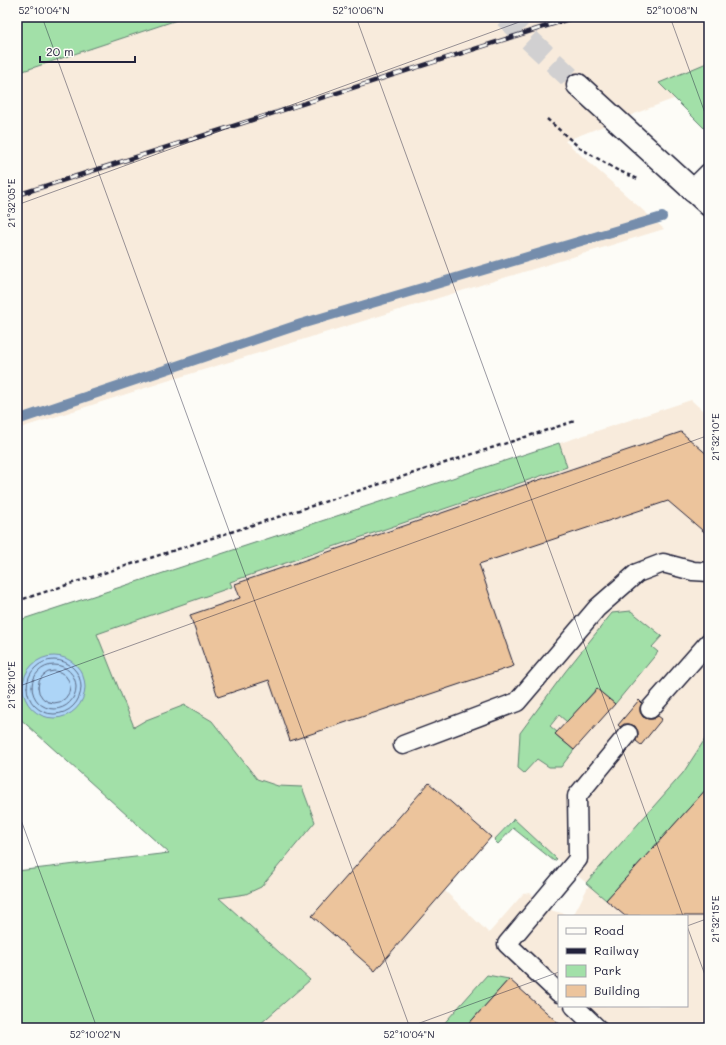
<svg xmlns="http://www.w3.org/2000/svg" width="726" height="1045" viewBox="0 0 726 1045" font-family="Mali,sans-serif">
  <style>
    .built { fill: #f8ebdc; fill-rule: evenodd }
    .green { fill: #a2e0a8; stroke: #628172 }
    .water { fill: #add5f7; stroke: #758dac }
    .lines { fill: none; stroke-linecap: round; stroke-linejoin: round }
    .shore { stroke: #5a6a86; stroke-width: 1 }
    .stream { stroke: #758dac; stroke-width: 10 }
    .building { fill: #ecc49c; stroke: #22223b }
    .tertiary-tunnel { stroke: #d1d0d1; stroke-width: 22; stroke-dasharray: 22 11; stroke-linecap: butt }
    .service-casing { stroke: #22223b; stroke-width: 21 }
    .minor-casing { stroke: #22223b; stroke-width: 25 }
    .tertiary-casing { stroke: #22223b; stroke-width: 25 }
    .path { stroke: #22223b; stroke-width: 2.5; stroke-dasharray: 4 3; stroke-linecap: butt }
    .service { stroke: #fdfcf7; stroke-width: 18 }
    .minor { stroke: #fdfcf7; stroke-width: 22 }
    .tertiary { stroke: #fdfcf7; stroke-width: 22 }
    .rail-casing { stroke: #22223b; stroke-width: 4.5 }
    .rail { stroke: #fdfcf7; stroke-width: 3; stroke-dasharray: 9; stroke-linecap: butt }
    .ticks { fill: none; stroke: #22223b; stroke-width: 1; stroke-opacity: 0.45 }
    .neatline { fill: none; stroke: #22223b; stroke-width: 1.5 }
    .ticks-label { font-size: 10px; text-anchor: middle; fill: #22223b }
  </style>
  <rect width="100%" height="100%" fill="#fdfcf7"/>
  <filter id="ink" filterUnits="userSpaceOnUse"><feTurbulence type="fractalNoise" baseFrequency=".025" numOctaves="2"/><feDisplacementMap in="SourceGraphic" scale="8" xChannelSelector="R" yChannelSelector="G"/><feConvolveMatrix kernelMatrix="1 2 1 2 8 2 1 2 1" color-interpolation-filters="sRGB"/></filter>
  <g filter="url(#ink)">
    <!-- built -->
    <path class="built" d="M 186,17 L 709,17 L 709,87 L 665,102 L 565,141 L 664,229 L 167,381 L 17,429 L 17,73 Z
      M 691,400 L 709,416 L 709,1028 L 231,1028 L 259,1025 L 310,980 L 17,716 L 17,621 ZM 513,818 L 557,859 L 589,885 L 573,916 L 550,910 L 530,893 L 523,894 L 489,933 L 445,891 L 491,838 L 494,840 ZM 559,916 L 687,916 L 687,1006 L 559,1006 Z"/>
    <!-- green -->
    <path class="green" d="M 17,17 L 186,17 L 17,73 Z
      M 709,62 L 709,133 L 659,83 Z
      M 559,443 L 567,467 L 230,582 L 232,587 L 97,634 L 134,727 L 146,720 L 185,705 L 212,721 L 257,779 L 278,786 L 302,787 L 315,822 L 261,887 L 246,894 L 219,898 L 310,980 L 259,1025 L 231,1028 L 17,1028 L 17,871 L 169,853 L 17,716 L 17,621 Z
      M 631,611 L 662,636 L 652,647 L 658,652 L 615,704 L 596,689 L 567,722 L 559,715 L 550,726 L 557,732 L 556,735 L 574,750 L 561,767 L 549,767 L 537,759 L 524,773 L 518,768 L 520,733 L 565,672 L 612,613 Z
      M 709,733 L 709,786 L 606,900 L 586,883 L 683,773 Z
      M 513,818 L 557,859 L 554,861 L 513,828 L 498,844 L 494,840 L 513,820 Z
      M 487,975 L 509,979 L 465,1028 L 440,1028 Z"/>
    <!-- water -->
    <path class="water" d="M23 687a31 31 0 1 1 62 0a31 31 0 1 1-62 0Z"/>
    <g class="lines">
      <!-- shore -->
      <path class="shore" d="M27 687a27 27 0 1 1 54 0a27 27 0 1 1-54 0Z
        M32 687a22 22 0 1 1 44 0a22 22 0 1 1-44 0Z
        M38 687a16 16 0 1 1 32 0a16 16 0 1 1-32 0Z"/>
      <!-- stream -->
      <path class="stream" d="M 17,420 L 301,324 L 662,217"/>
    </g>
    <!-- building -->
    <path class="building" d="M 681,432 L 709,456 L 709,536 L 668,501 L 479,564 L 514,666 L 290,741 L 269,680 L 218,697 L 190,615 L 240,598 L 235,584 L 459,507 Z
      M 597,689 L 615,704 L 574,750 L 555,734 Z
      M 639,700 L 642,703 L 640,707 L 640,712 L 643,717 L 648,719 L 653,719 L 658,716 L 662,719 L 641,745 L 636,741 L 638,735 L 638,731 L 635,726 L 629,724 L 624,724 L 620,727 L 618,725 Z
      M 429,783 L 491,837 L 375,971 L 312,916 Z
      M 709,786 L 709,916 L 625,916 L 606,900 Z
      M 509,979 L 564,1028 L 465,1028 Z"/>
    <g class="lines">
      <!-- tertiary-tunnel -->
      <path class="tertiary-tunnel" d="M 505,17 L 578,85"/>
      <defs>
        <path id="service" d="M 650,709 L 709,642
          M 403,745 L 517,702 L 597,608 L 637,573 L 663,563 L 693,571 L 709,572
          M 559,993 L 507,944 L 578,859 L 577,796 L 628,734
          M 574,1006 L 597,1028"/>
        <path id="minor" d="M 693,191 L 709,175"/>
        <path id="tertiary" d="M 578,85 L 709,205"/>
      </defs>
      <!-- service casing -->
      <use href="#service" class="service-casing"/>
      <!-- minor casing -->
      <use href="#minor" class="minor-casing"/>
      <!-- tertiary casing -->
      <use href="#tertiary" class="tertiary-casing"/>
      <!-- path -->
      <path class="path" d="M 547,119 L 580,148 L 617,170 L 638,179
        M 17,601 L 575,421"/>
      <!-- service -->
      <use href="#service" class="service"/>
      <!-- minor -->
      <use href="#minor" class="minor"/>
      <!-- tertiary -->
      <use href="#tertiary" class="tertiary"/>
      <defs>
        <path id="rail" d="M 17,195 L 575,17"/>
      </defs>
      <!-- rail casing -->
      <use href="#rail" class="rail-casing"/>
      <!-- rail -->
      <use href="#rail" class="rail"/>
    </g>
  </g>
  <!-- ticks -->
  <path class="ticks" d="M 42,17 L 410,1028M 356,17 L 683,916M 670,17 L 709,124M 17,205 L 533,17M 17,687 L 709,435M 17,809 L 97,1028M 687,926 L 709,918M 687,926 L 709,986M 406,1028 L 559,972"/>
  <!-- margin -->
  <rect width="726" height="1045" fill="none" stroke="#fdfcf7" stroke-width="44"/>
  <!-- legend -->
  <rect x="558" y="915" width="130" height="92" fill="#fdfcf7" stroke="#a5a5ac"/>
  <rect x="566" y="928" width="20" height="6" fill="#fdfcf7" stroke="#a5a5ac"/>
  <text x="594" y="935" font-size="12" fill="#22223b">Road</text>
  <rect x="566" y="948" width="20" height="6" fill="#22223b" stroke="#a5a5ac"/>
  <text x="594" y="955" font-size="12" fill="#22223b">Railway</text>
  <rect x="566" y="965" width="20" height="12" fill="#a2e0a8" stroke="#a5a5ac"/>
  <text x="594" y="975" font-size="12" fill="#22223b">Park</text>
  <rect x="566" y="985" width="20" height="12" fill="#ecc49c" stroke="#a5a5ac"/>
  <text x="594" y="995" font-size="12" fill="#22223b">Building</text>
  <!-- scale -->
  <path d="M40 56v6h95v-6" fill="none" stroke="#22223b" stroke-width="2"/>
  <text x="46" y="56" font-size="12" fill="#22223b" stroke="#fdfcf7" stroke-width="3" paint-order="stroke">20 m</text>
  <rect x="22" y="22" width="682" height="1001" class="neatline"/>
  <g class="ticks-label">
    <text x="44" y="14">52°10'04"N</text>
    <text x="358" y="14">52°10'06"N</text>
    <text x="672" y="14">52°10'08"N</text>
    <text transform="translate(11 203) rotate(-90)" y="4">21°32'05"E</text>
    <text transform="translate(715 437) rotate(-90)" y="4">21°32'10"E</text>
    <text transform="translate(11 685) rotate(-90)" y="4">21°32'10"E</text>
    <text transform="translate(715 919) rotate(-90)" y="4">21°32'15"E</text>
    <text x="95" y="1038">52°10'02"N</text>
    <text x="409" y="1038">52°10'04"N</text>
  </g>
</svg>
